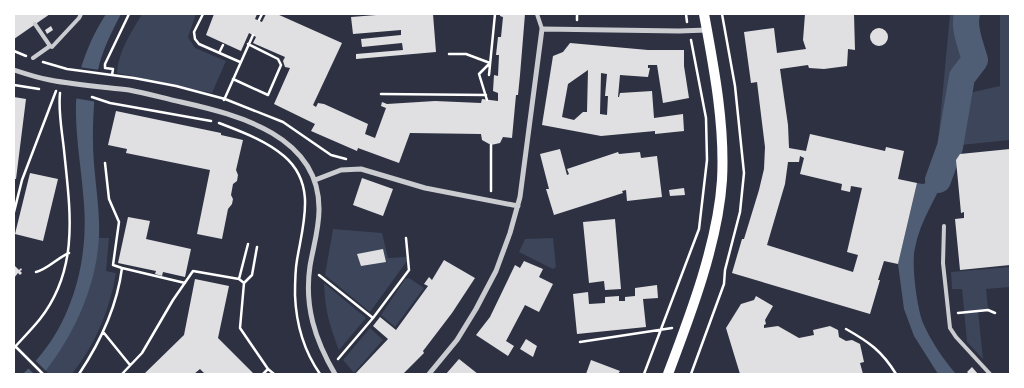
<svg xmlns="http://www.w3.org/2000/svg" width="1024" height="388" viewBox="0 0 1024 388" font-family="'Roboto Condensed',sans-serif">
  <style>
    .green { fill: #3c4559 }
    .water { fill: #4f5d75 }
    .pier { fill: #2d3142 }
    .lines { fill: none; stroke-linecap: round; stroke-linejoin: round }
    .river { stroke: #4f5d75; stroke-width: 26 }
    .building { fill: #e0e0e3; fill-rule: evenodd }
    .path { stroke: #fff; stroke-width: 2.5 }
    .service { stroke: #caccd0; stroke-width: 4 }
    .minor { stroke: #caccd0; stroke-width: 5 }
    .secondary { stroke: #fff; stroke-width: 10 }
  </style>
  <rect width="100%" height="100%" fill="#2d3142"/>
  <!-- green -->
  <path class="green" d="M 142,14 L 196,14 L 188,37 L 195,48 L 226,61 L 212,93 L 117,73 C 118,52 132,31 142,14 Z
    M 950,14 L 960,14 L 958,35 L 964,56 L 956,69 L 947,143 L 938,143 Z
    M 1000,14 L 1010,14 L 1010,140 L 961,145 L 969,93 L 1000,86 Z
    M 333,229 L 382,233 L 388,258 L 406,257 L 407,261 L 370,312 L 325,275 Z
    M 96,238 L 109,238 L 106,271 L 116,273 C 110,310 95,345 72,374 L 49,374 L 44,369 Z
    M 553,238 L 556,267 L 553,269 L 519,252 L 525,239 Z
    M 1010,267 L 1010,287 L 986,289 L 988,309 L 978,310 L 983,359 L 967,342 L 962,289 L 952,289 L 951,272 Z
    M 409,278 L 424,288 L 395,327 L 381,315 L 405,279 Z
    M 324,283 L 366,318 L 339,350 C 329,324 325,310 324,283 Z
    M 370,328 L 383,340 L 354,373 L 343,360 Z"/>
  <!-- water -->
  <path class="water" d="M 106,14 L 121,14 C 112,31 102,51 98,70 C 96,77 96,85 95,92 C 93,116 92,140 94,164 C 96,188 100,212 99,236 C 97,285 74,336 43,374 L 23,374 C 30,367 37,360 43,352 C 75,312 88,255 84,205 C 82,171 75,137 76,103 C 77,95 76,87 78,80 C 83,57 93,34 106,14 Z
    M 945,145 L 953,148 C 951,157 949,166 946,174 C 936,199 920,221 915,248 C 911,263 917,308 923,323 C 931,341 943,359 956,374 L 938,374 L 914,336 L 904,309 L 898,264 L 917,183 L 923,184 L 931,181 Z"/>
  <!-- pier -->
  <path class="pier" d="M 79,67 L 100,70 L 97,102 L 74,98 L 75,81 Z
    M 34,359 L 48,373 L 46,374 L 34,374 L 27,367 Z"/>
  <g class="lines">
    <!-- river -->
    <path class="river" d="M 938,180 L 950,147 L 962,77 L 975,60 C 971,46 963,28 967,14"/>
  </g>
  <!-- building -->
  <path class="building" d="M 14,14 L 50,14 L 14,39 Z
    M 214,14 L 257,14 L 255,19 L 262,22 L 266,14 L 277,14 L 342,43 L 313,105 L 316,107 L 318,103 L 324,104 L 368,124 L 365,134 L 375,138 L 386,108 L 381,106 L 382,102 L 387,104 L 435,101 L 481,103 L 482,99 L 498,101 L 498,93 L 493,91 L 494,75 L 498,76 L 499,55 L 496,55 L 498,37 L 501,37 L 503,17 L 500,16 L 500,14 L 525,14 L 520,75 L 518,95 L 516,95 L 512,138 L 503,137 L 500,143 L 491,145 L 482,140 L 481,134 L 410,133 L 399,163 L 358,148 L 357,151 L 311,131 L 315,124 L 274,104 L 290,68 L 285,67 L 283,61 L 285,57 L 253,43 L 256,37 L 249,33 L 241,51 L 206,35 Z
    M 389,14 L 433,14 L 436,52 L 356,59 L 356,54 L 403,50 L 402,43 L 362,47 L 361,39 L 401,35 L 401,30 L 353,34 L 351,17 Z
    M 805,14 L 854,14 L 855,50 L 848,49 L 847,66 L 824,69 L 809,68 L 808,65 L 780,69 L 788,125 L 789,148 L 806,151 L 810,134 L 885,151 L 886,147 L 904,151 L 898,179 L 917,183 L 898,264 L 884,261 L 878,280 L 880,280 L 870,314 L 732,273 L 742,239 L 744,239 L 759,190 L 764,169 L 765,147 L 757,82 L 751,83 L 744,32 L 774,28 L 777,53 L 806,49 L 803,40 ZM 800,156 L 804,158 L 800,174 L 842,184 L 841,190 L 850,192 L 851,186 L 862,188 L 847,252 L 858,255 L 853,272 L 767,245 L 785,184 L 788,162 L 799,162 Z
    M 51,26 L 53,30 L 47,34 L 45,30 Z
    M870 37a9 9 0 1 1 18 0a9 9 0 1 1-18 0Z
    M 570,43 L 648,50 L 684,50 L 684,66 L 689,98 L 663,103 L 657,65 L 648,65 L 648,68 L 650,68 L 648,77 L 620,75 L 618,97 L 619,97 L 620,93 L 652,91 L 654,118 L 683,114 L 684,131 L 655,134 L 655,131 L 601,136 L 542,125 L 553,56 L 563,52 ZM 588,70 L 587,112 L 583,112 L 574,120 L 562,117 L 568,84 ZM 601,73 L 607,74 L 605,96 L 608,96 L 607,115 L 600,114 Z
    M 14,97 L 26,99 L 16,179 L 14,179 Z
    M 116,111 L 221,133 L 221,135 L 243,140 L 236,170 L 238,175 L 237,181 L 233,184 L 231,195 L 233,199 L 232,204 L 228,209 L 222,239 L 197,234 L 210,170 L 126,153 L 127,149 L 108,145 Z
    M 560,149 L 567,175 L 569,174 L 567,169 L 618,152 L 619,154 L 640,152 L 641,158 L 657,156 L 662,197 L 627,201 L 626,190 L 622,191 L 623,193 L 554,215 L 546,189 L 549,189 L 540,154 Z
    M 1010,149 L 1010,265 L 960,270 L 955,219 L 964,218 L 964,212 L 961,213 L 956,160 L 960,154 Z
    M 30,173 L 58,179 L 43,241 L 15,234 Z
    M 362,178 L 393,189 L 383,216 L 353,205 Z
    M 684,188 L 685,195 L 670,196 L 669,190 Z
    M 128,217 L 150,221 L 146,239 L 191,249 L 185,277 L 163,272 L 162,276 L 155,274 L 156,271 L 118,263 Z
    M 615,219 L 621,289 L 605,290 L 604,281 L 589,283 L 583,222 Z
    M 383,249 L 386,262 L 361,266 L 357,254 Z
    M 444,260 L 475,278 L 452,313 L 423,351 L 424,353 L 403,374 L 355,374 L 388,339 L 373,326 L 380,317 L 396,330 L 428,286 L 424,284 L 429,277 L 432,280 Z
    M 524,261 L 543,269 L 539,277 L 553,284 L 539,312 L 525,305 L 506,341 L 514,346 L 508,356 L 476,335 L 490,317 L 515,265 L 520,268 Z
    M 14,265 L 19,270 L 21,268 L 22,270 L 20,271 L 22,273 L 20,275 L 18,273 L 14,278 Z
    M 195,279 L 229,286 L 218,338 L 254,374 L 205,374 L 200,369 L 194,374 L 144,374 L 184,335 Z
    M 657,285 L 658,298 L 643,299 L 646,327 L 577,334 L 573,294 L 588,292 L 589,304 L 605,303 L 605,297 L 619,296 L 619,301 L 625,301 L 625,297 L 635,296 L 635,288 Z
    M 756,296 L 773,306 L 765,320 L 766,324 L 764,325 L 764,328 L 778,326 L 799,338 L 814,335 L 813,330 L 830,326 L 838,330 L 839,337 L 846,341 L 852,340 L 860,344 L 864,362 L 860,363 L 863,374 L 740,374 L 726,328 L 741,304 L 754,300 Z
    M 526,339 L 537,346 L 533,357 L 520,349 Z
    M 459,359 L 478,374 L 446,374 Z
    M 591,360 L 620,371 L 618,374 L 586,374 Z
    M 972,367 L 978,374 L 969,374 L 967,372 Z"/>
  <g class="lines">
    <!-- path -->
    <path class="path" d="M 203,14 L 194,32 L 195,39 L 199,44 L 240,62
      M 577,14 L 577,20
      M 686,14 L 687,22
      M 259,20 L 262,14
      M 14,51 L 26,56
      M 219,53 L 223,45
      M 449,54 L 466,54 L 490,63 L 479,74 L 487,100
      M 43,62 L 67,69 L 134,78 L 176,86 L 225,99 L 283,122 L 331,155 L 346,159
      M 112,75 L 113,69 L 105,68 L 105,64 L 129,14
      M 489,75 L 495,14
      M 233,79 L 268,95 L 281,65 L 278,59 L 248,44
      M 14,85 L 39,89
      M 381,94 L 486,95
      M 92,97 L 110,103 L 211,121
      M 224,100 L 253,35
      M 219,123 C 242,132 265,140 284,156 C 317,184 303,224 297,260 C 295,271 295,284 295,295 C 296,322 304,351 320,374
      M 491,145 L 491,191
      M 14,212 L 22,180 L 56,91
      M 257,247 L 252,275 L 244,283 L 240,328 L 268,369
      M 122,268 L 185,283
      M 36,272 C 48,269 57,258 69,253
      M 319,275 L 373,318
      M 239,279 L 248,244
      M 958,313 L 988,310 L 995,313
      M 846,329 C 869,342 882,351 896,374
      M 104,333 L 130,365
      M 580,342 L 672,328
      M 15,346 L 43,374
      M 14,348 C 22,339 32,329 40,319 C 80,268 70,210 64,150 C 62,131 58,111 60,93
      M 338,359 L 373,318 L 409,270 L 406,238
      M 79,374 C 101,341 117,307 122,268 L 113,265 L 119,222 L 109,199 L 105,163
      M 122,374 L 142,353 L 173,300 L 193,271 L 239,279 L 244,283
      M 263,374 L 268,369 L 274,374
      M 644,374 L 699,229 L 707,160 L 706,118 L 691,40
      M 691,374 L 724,284 L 725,270 L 740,212 L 744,173 L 735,86 L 722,14"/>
    <!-- service -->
    <path class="service" d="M 537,14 L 542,29
      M 35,24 L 50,46 L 52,47 L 79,18 L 81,14
      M 33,58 L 50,46
      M 944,226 L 943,263 L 950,328 L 956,337 L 990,374"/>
    <!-- minor -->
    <path class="minor" d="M 14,70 C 26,74 38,78 50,80 C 76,85 103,87 129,90 C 146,93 163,98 181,102 C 239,115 320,136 319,210 C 319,229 313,248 310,266 C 304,306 315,340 335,374
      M 315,180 L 341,170 L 361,169 L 425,188 L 518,206
      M 429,374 L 457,340 L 476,309 L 496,271 L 510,233 L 520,197 L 542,29 L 679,31 L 707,30"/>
    <!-- secondary -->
    <path class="secondary" d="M 668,374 C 690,316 718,243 722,180 C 725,125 714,68 704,14"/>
  </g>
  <!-- border -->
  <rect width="1024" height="388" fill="none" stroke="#ffffff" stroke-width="30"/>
</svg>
